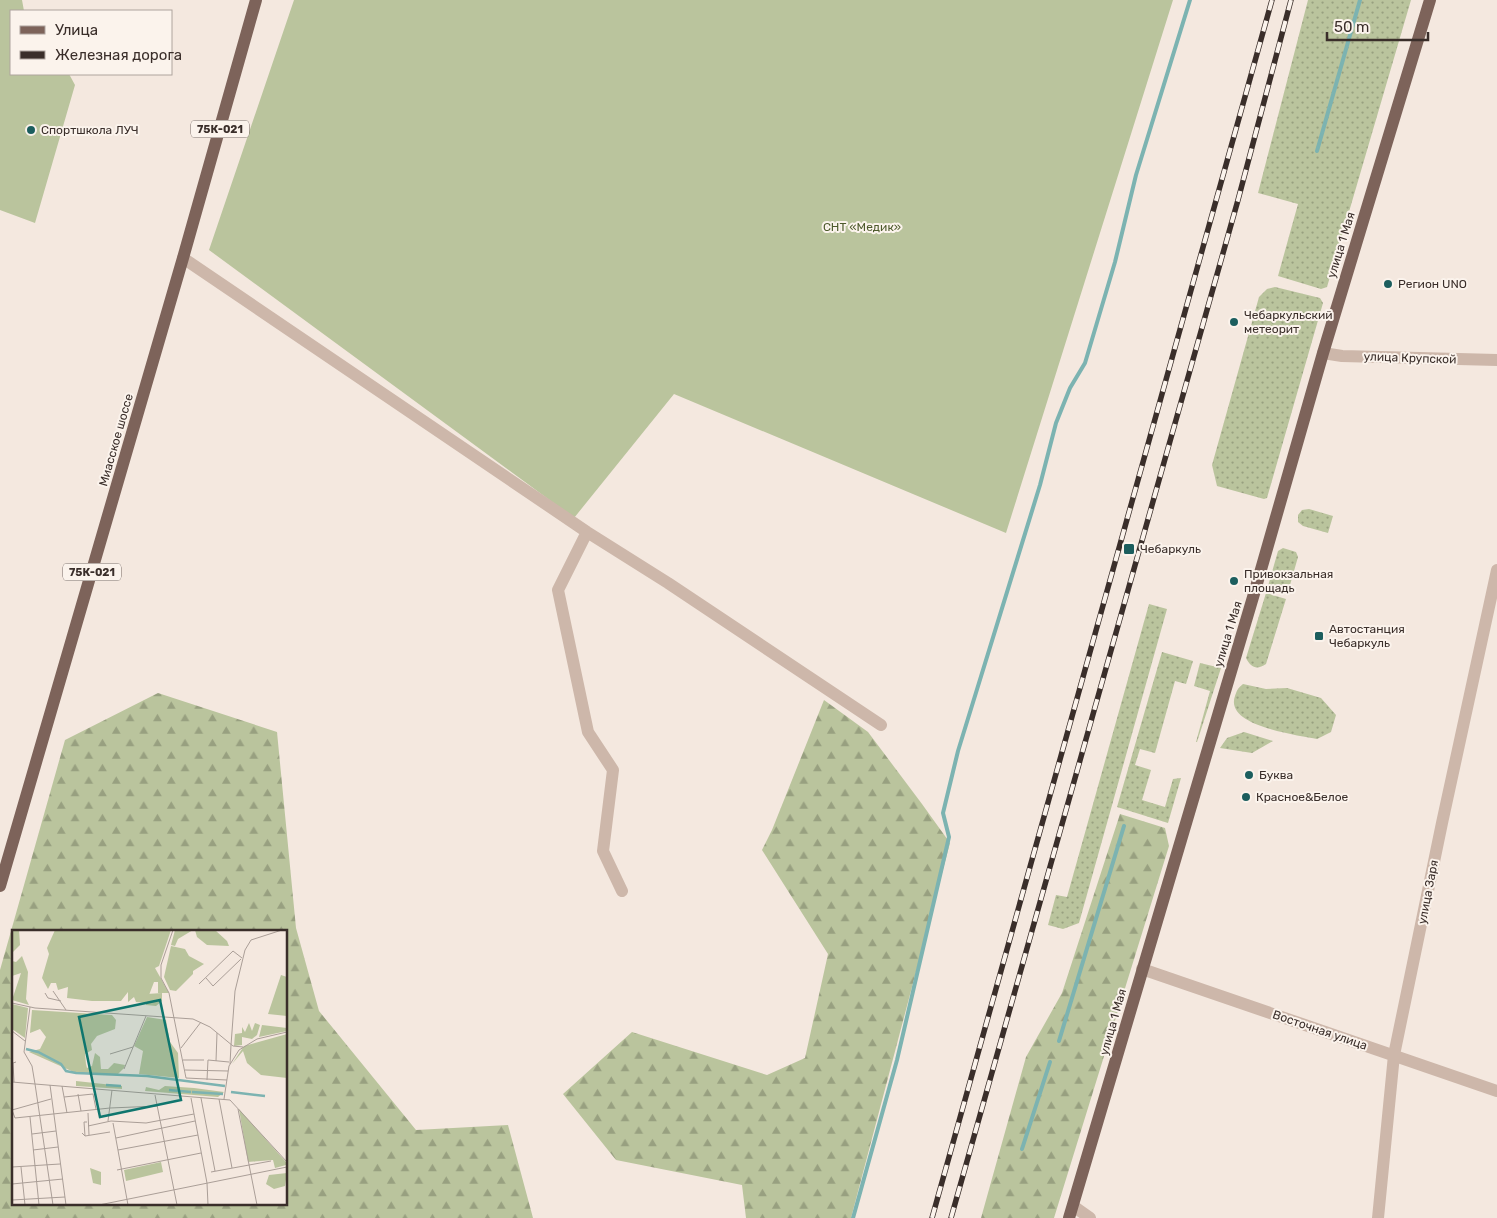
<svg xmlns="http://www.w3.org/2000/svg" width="1497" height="1218" viewBox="0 0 1497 1218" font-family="Rubik,sans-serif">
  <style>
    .grass { fill: url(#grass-dots) }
    .forest { fill: url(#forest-firs); fill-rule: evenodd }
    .garden { fill: #bac49d }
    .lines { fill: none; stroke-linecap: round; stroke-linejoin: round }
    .stream { stroke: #7cb3b1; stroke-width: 4 }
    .minor { stroke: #cdb7aa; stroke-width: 12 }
    .major { stroke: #7d635a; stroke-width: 12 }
    .rail-casing { stroke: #3a2e2a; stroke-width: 5.5 }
    .rail { stroke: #fbf3ec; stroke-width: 4; stroke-dasharray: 11; stroke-linecap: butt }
    .poi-dot { fill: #1c5e5e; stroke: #fbf3ec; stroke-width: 2 }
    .labels { text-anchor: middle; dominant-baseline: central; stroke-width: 4; stroke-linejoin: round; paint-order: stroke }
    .shield { fill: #fbf3ec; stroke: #746964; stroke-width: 1 }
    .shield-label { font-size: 11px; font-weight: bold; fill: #3a2e2a }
    .poi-label { font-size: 12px; fill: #3a2e2a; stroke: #fbf3ec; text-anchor: start }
    .park-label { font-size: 12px; fill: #4d5a2c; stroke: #fbf3ec }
    .street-label { font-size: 12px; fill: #3a2e2a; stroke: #fbf3ec }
    .inset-river { fill: none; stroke: #7cb3b1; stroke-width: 2.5 }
    .inset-road { fill: none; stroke: #aa9e97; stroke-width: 1 }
    .view { fill: #0f766e; fill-opacity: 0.15; stroke: #0f766e; stroke-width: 2.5 }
    .inset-edge { fill: none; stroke: #3a2e2a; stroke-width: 2.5 }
  </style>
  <defs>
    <pattern id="grass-dots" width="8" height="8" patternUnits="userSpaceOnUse" patternTransform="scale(1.25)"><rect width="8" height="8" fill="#bac49d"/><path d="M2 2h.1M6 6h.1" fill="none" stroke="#98a080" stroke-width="1.8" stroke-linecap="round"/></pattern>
    <pattern id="forest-firs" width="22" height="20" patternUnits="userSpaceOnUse" patternTransform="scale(1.25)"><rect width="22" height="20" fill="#bac49d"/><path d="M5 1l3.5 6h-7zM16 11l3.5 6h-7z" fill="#98a080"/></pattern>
  </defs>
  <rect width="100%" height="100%" fill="#f4e8df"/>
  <!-- grass -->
  <path class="grass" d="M 1308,0 L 1411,0 L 1327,287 L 1321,289 L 1278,276 L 1298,204 L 1258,193 Z
    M 1275,287 L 1320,298 L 1323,303 L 1267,498 L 1264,499 L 1217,486 L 1212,465 L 1259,297 L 1267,289 Z
    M 1309,509 L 1333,516 L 1328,533 L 1303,526 L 1298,522 L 1298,515 L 1302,510 Z
    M 1283,548 L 1296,552 L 1298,557 L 1288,592 L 1268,586 L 1278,551 Z
    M 1266,593 L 1286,599 L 1266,664 C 1257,670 1251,668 1246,658 Z
    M 1149,604 L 1167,609 L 1079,923 L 1063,929 L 1048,925 L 1056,895 L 1067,897 Z
    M 1162,652 L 1193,661 L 1186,684 L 1175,681 L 1155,753 L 1140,749 L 1135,765 L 1151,770 L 1142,800 L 1165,807 L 1173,779 L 1181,778 L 1168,823 L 1117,807 Z
    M 1200,663 L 1221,668 L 1197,742 L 1196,742 L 1210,691 L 1194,686 Z
    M 1243,684 L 1266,689 L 1287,688 L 1321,698 L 1336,715 L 1331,732 L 1317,739 C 1298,735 1224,726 1235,696 C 1237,690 1238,688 1243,684 Z
    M 1244,732 L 1273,741 L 1252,753 L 1220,748 L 1227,738 Z"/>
  <!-- forest -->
  <path class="forest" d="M 158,693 L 277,732 L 296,928 L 319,1011 L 416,1130 L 508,1125 L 533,1218 L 0,1218 L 0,970 L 65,740 ZM 14,932 L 286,932 L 286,1204 L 14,1204 Z
    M 824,700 L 868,732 L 922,804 L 950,843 L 851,1218 L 746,1218 L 742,1185 L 616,1160 L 563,1094 L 632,1032 L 767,1075 L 805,1058 L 828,954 L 762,850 L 772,830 Z
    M 1120,814 L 1165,828 L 1169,846 L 1054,1218 L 981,1218 L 1026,1057 L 1062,993 Z"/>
  <!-- garden -->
  <path class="garden" d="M 0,0 L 22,0 L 24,11 L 11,11 L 11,74 L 69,74 L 75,85 L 35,223 L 0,210 Z
    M 294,0 L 1173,0 L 1006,533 L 674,394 L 574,518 L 209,250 Z"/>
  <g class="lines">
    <!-- stream -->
    <path class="stream" d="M 1317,151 L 1360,0
      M 1059,1041 L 1124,826
      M 1022,1149 L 1050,1062
      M 853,1218 L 897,1060 L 949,837 L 943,813 L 958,751 L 1040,485 L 1056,423 L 1070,388 L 1085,363 L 1115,262 L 1136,175 L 1190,0"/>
    <!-- minor -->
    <path class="minor" d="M 183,258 L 587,532 L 668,583 L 881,725
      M 1323,353 L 1342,356 L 1497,360
      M 587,532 L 558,590 L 588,732 L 613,770 L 603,851 L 622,891
      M 1142,969 L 1497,1091
      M 1073,1206 L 1090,1218
      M 1378,1218 L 1394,1055 L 1442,823 L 1497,570"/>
    <!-- major -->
    <path class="major" d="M 0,886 L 183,258 L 256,0
      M 1069,1218 L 1256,587 L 1323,353 L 1430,0"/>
    <defs>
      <path id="rail" d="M 932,1218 L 1272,0
        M 951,1218 L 1238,200 L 1291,0"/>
    </defs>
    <!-- rail casing -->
    <use href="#rail" class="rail-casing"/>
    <!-- rail -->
    <use href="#rail" class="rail"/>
  </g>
  <!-- markers -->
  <g class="poi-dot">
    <circle cx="31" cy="130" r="5"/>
    <circle cx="1388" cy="284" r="5"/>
    <circle cx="1234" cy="322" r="5"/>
    <rect x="1123" y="543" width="12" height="12" rx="2.5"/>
    <circle cx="1234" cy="581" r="5"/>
    <rect x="1314" y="631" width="10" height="10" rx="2.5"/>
    <circle cx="1249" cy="775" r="5"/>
    <circle cx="1246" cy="797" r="5"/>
  </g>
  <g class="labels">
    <!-- shield labels -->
    <g class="shield">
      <rect x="191" y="120.5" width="58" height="17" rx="4"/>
      <rect x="63" y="563.5" width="58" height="17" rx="4"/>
    </g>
    <g class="shield-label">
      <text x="220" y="129">75К-021</text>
      <text x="92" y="572">75К-021</text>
    </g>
    <!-- poi labels -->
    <g class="poi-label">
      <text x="41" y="130">Спортшкола ЛУЧ</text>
      <text x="1398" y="284">Регион UNO</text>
      <text x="1244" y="315">Чебаркульский<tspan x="1244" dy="14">метеорит</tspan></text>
      <text x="1140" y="549">Чебаркуль</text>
      <text x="1244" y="574">Привокзальная<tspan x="1244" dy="14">площадь</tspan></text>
      <text x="1329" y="629">Автостанция<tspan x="1329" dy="14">Чебаркуль</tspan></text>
      <text x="1259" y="775">Буква</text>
      <text x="1256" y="797">Красное&amp;Белое</text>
    </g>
    <!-- park labels -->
    <g class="park-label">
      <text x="862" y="227">СНТ «Медик»</text>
    </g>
    <!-- street labels -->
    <g class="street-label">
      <text transform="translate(1341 245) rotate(-73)">улица 1 Мая</text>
      <text transform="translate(1410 358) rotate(2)">улица Крупской</text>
      <text transform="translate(116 440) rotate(-74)">Миасское шоссе</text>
      <text transform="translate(1228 634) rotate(-73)">улица 1 Мая</text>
      <text transform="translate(1428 892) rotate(-79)">улица Заря</text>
      <text transform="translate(1113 1022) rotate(-74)">улица 1 Мая</text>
      <text transform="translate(1320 1030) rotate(19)">Восточная улица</text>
    </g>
  </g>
  <!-- overview -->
  <g transform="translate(12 930)">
    <rect width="275" height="275" fill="#f4e8df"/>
    <path d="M 153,156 L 182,158 L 212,162 L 206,167 L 133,161 L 134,157 L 147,160 Z" fill="#bac49d"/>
    <path d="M 0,0 L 7,0 L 8,15 L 0,23 ZM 43,0 L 159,0 L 147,36 L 143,38 L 157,63 L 146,63 L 146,52 L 142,52 L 134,73 L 124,72 L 122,67 L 116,72 L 116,62 L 109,71 L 80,71 L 55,68 L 56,57 L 46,60 L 44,53 L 39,53 L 36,59 L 30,48 L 37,24 L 35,18 ZM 163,0 L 181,0 L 166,9 L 163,16 L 159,15 ZM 183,0 L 203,0 L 215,11 L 217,16 L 195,15 L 185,7 ZM 159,16 L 173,19 L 177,26 L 192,34 L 181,41 L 181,44 L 164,61 L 158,60 L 152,47 ZM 10,26 L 16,42 L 14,69 L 17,75 L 0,70 L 9,43 L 0,46 L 0,31 L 4,32 ZM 269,45 L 275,47 L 275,86 L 256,84 ZM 0,74 L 16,78 L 13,108 L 0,99 ZM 20,80 L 100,85 L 104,90 L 103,99 L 85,106 L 79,114 L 80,120 L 73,124 L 74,134 L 75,138 L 80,136 L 83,123 L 88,127 L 89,139 L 96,139 L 102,133 L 113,135 L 112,138 L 105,145 L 64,143 L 17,122 L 28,119 L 34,107 L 28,99 L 18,103 ZM 237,93 L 240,101 L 243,93 L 248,95 L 245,105 L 240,109 L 230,107 L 230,115 L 222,116 L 223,104 L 230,103 L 230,97 L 233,102 ZM 250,95 L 275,98 L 275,101 L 247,107 ZM 275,104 L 275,148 L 249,145 L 235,133 L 231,121 L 220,134 L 232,116 ZM 64,151 L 110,156 L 110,159 L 64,156 Z" fill="#bac49d"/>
    <path d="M 227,179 L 274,232 L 274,235 L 263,238 L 261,230 L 236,232 ZM 149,232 L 151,242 L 114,251 L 112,240 Z" fill="#bac49d"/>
    <path d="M 150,63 L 150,71 L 144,76 L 134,75 L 135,64 ZM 135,87 L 154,90 L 158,112 L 166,123 L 167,148 L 127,144 L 131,121 L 122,116 ZM 78,238 L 89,242 L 89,255 L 81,253 ZM 275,243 L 273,256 L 262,259 L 254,254 L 257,245 Z" fill="#bac49d"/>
    <path class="inset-river" d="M 14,119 L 26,122 L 49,134 L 54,141 L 64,143 L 135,146 L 213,156M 94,155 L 109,156M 157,160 L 179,162M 180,162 L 211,164M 219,162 L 253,166"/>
    <path class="inset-road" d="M 161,0 L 149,35 L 149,48 L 157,63 L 174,148 L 215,150M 194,48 L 201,56 L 229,29M 187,54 L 221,21 L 230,28M 41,61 L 54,80M 33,63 L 36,68 L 49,71M 0,73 L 23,78 L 181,89 L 198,97 L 221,116 L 231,117M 18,77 L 12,122 L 20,136 L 23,154 L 218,170 L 275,232M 0,101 L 13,111M 219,115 L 223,61 L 233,20 L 239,10 L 270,0M 169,118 L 189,92M 98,124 L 121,117M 171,130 L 192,130M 204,131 L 205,103M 218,134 L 219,115M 112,139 L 134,86M 173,140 L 216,141M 195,150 L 196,130 L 217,132M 0,152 L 23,154 L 41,275M 2,152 L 1,133 L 4,132M 38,155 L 54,275M 50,156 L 55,183M 66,164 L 69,181M 81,164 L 84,179M 143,165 L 165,275M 52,167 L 81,164M 179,168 L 195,253 L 196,275M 189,168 L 203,241M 207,169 L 220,238M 212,169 L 217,136 L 227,120 L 245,109 L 275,102M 226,179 L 245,275M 0,180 L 3,188 L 98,178 L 146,176M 0,180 L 39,169M 76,183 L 77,205M 18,187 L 27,275M 96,191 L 100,160M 101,193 L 116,275M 76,196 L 99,191 L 134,193 L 182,184M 70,203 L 73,206 L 98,202M 20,204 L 44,201M 73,206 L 72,192 L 75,192M 104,208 L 183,191M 21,220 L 46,217M 106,220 L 186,205M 0,237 L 48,234M 9,237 L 13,275M 105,240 L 189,223M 199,242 L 259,231M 0,254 L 51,249M 0,270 L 53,267M 87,275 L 275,237"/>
    <path class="view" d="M 148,70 L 169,170 L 88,187 L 67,87 Z"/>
    <rect width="275" height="275" class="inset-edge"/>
  </g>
  <!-- legend -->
  <rect x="10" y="10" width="162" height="65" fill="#fbf3ec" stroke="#aea49e"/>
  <rect x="20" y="26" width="25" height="8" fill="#7d635a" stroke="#aea49e"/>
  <text x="55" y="35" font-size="15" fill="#3a2e2a">Улица</text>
  <rect x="20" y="51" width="25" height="8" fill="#3a2e2a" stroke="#aea49e"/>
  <text x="55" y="60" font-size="15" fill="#3a2e2a">Железная дорога</text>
  <!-- scale -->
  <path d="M1327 32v8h101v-8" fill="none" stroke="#3a2e2a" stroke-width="2.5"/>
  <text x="1334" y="32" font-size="15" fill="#3a2e2a" stroke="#fbf3ec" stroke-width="4" paint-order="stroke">50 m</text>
</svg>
